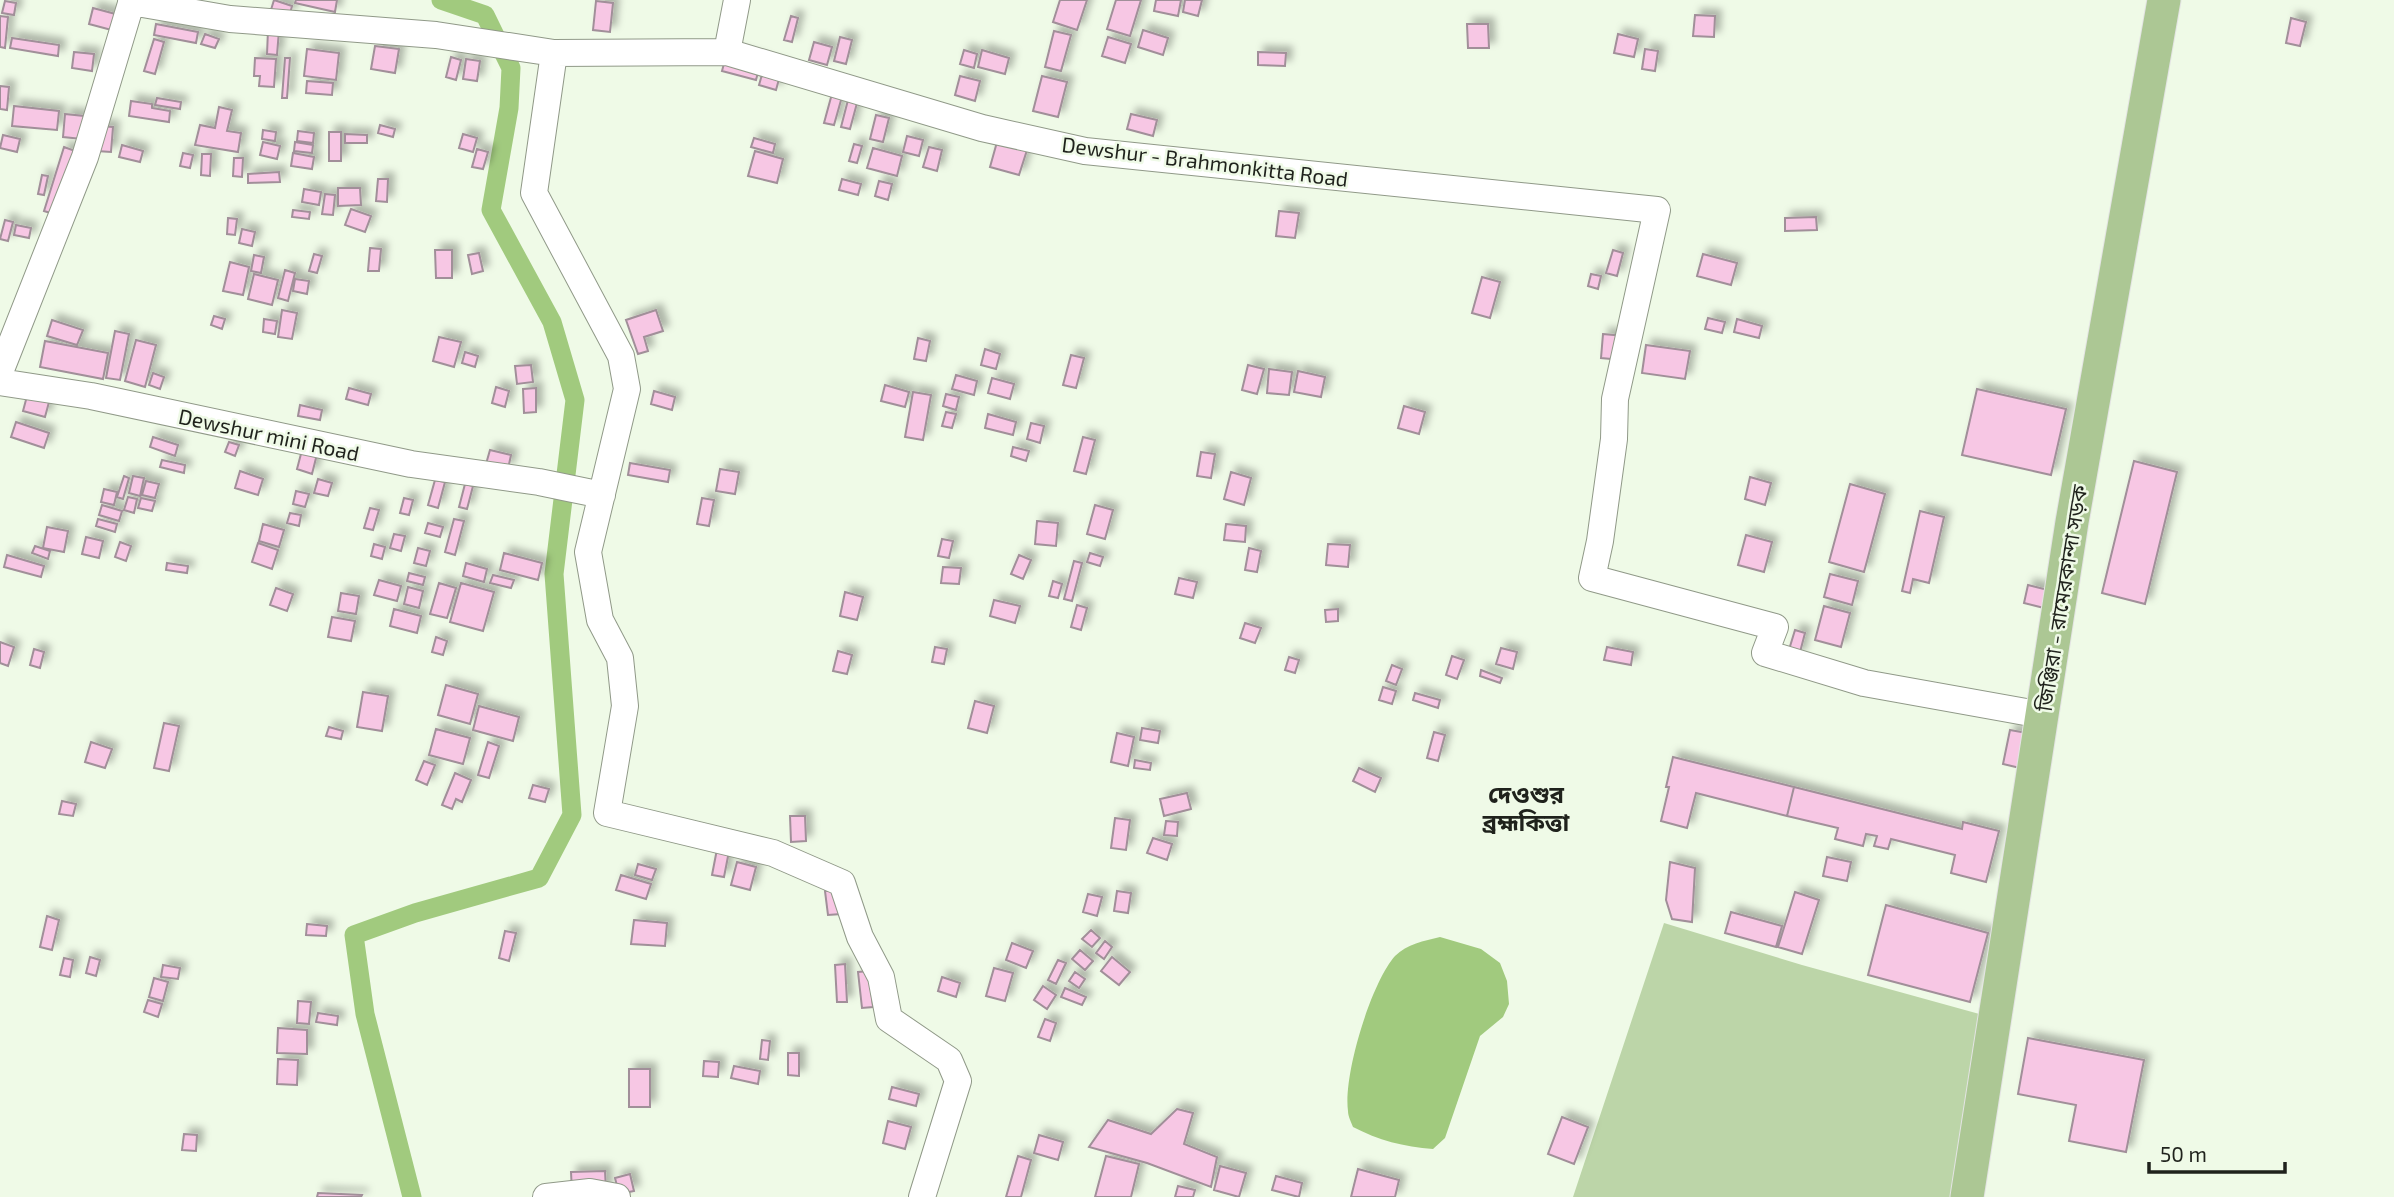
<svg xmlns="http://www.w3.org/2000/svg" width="2394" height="1197" viewBox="0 0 2394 1197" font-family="'Exo 2','Noto Sans Bengali',sans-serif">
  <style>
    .green { fill: #bcd5a8 }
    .water { fill: #a1ca7e }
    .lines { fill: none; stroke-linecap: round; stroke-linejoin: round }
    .canal { stroke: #a1ca7e; stroke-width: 19 }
    .building { fill: #f7c7e4; stroke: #a18f99; stroke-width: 2; filter: url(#shadow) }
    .minor-casing { stroke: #909988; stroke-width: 28 }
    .major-casing { stroke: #e4e4e4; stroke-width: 35 }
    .minor { stroke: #fff; stroke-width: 26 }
    .major { stroke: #acc794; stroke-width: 33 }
    .labels { text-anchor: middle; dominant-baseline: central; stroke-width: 5; stroke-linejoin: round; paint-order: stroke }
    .street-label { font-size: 21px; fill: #1f221c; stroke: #effae7 }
    .quarter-label { font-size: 24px; font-weight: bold; fill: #1f221c; stroke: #effae7 }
  </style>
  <defs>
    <filter id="shadow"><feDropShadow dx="6" dy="-6" stdDeviation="3.5" flood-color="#0004"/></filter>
  </defs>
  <rect width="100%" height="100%" fill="#effae7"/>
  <!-- green -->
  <path class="green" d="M 1664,923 L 1802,965 L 1983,1015 L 1951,1197 L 1573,1197 Z"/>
  <!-- water -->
  <path class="water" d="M 1440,937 L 1481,949 L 1500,963 L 1507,981 L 1509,1004 L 1503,1017 L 1480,1036 L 1445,1138 L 1433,1149 C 1404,1147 1378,1140 1353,1127 C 1351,1122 1348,1116 1348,1111 C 1343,1075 1371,983 1395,956 C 1407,944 1424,941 1440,937 Z"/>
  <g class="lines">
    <!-- canal -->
    <path class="canal" d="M 412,1197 L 365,1014 L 354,935 L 415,913 L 539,878 L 572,815 L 554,574 L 575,400 L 552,322 L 491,210 L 509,108 L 511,68 L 485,15 L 441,0"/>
  </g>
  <!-- building -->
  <path class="building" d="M 274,0 L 292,6 L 290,14 L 270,13 Z
    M 296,0 L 337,0 L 335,12 L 295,3 Z
    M 1060,0 L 1087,0 L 1077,30 L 1053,22 Z
    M 1116,0 L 1141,0 L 1130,36 L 1107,29 Z
    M 1156,0 L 1181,0 L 1178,16 L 1154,11 Z
    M 1185,0 L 1202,0 L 1198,16 L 1183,12 Z
    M 5,1 L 16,3 L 14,15 L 2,13 Z
    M 596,1 L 613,3 L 610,32 L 593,30 Z
    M 93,8 L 123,16 L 119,32 L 89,24 Z
    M 1695,15 L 1715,16 L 1714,37 L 1693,36 Z
    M 0,16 L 8,17 L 5,48 L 0,47 Z
    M 791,16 L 798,18 L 792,42 L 784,40 Z
    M 2291,18 L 2306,22 L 2300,46 L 2286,43 Z
    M 156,24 L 198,32 L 196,43 L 154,35 Z
    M 1467,24 L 1488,24 L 1489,48 L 1468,48 Z
    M 268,30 L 279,30 L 277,55 L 267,54 Z
    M 1143,30 L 1168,38 L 1163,55 L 1138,47 Z
    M 1054,31 L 1071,35 L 1061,71 L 1045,67 Z
    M 205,34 L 219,39 L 215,48 L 201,44 Z
    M 1618,34 L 1638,39 L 1634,57 L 1614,53 Z
    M 840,37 L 852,40 L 846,64 L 834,61 Z
    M 1108,37 L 1131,44 L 1125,63 L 1102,56 Z
    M 12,38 L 59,45 L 58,56 L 10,48 Z
    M 154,39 L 164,42 L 155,74 L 144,71 Z
    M 814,42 L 832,47 L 827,65 L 809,60 Z
    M 375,46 L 399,49 L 395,73 L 371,69 Z
    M 307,49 L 339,53 L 336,80 L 304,76 Z
    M 1645,49 L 1658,51 L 1655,71 L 1642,69 Z
    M 964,50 L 977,54 L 974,68 L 960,64 Z
    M 982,50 L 1009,58 L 1005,74 L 978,67 Z
    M 74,52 L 94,54 L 92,71 L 72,68 Z
    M 727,52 L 761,61 L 756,80 L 722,71 Z
    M 1258,52 L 1286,53 L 1285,66 L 1258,65 Z
    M 451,57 L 461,60 L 456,80 L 446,77 Z
    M 255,58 L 276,59 L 274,87 L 259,86 L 260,76 L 254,76 Z
    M 285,58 L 290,58 L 287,98 L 282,98 Z
    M 466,59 L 480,61 L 477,81 L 463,79 Z
    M 765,64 L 782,68 L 776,90 L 759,85 Z
    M 960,76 L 980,81 L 975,101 L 955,95 Z
    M 1042,76 L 1067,82 L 1058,117 L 1033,111 Z
    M 307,81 L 333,83 L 332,95 L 306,93 Z
    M 0,86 L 9,87 L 7,110 L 0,109 Z
    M 833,90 L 843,93 L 834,125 L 824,123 Z
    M 157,98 L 181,102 L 180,109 L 155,105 Z
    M 848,100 L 857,103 L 850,129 L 841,127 Z
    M 131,101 L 152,104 L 152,108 L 170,111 L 169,122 L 129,116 Z
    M 14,106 L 59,111 L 57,130 L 12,126 Z
    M 219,107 L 232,110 L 227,131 L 241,133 L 238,152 L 195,145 L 200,125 L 215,128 Z
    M 65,114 L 84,116 L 82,139 L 63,137 Z
    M 1131,114 L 1157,120 L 1153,136 L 1127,129 Z
    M 876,115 L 889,118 L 883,142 L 870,139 Z
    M 380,125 L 395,129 L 393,137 L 378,133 Z
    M 100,126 L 113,127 L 111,152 L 97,151 Z
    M 263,130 L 276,132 L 275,141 L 262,139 Z
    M 298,131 L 314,133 L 313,143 L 297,141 Z
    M 329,132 L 341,132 L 341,161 L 329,161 Z
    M 345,134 L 367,135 L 367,143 L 345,143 Z
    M 463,134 L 477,138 L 473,152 L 459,148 Z
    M 3,135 L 20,139 L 17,152 L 0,148 Z
    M 907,136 L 923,140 L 919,156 L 903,152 Z
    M 754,138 L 775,144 L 773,153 L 751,147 Z
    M 263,142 L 280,146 L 277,159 L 260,155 Z
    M 295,142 L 313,145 L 312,153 L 294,151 Z
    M 997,142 L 1027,150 L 1019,175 L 990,167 Z
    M 854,144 L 862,146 L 857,163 L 849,161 Z
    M 122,145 L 143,151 L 140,162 L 119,157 Z
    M 64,147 L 78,152 L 57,215 L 44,211 Z
    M 929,147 L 942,150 L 937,171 L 923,167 Z
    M 873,148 L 902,156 L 897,176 L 867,168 Z
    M 477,149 L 488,152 L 483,169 L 472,167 Z
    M 755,151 L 783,159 L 777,183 L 748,176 Z
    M 183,153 L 193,155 L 190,168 L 180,166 Z
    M 293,153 L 314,157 L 312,169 L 291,166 Z
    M 202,154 L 211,154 L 210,176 L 201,175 Z
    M 234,158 L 243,158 L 242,177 L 233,176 Z
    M 279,172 L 280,182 L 248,183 L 248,174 Z
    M 42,175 L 48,176 L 44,195 L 38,194 Z
    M 378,179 L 388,179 L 387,202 L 376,201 Z
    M 842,179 L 861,184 L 858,195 L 839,190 Z
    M 879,181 L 892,184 L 888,200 L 875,196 Z
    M 338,188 L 360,188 L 361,205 L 338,206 Z
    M 304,189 L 321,192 L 319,205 L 302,202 Z
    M 325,194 L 335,195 L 333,215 L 322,214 Z
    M 351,209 L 371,216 L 365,232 L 345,225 Z
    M 293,210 L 310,212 L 309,219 L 292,217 Z
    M 1279,211 L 1299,213 L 1295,238 L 1276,236 Z
    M 1816,217 L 1817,230 L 1785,231 L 1785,218 Z
    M 228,218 L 237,219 L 235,235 L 227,234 Z
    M 5,220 L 13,222 L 8,241 L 0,239 Z
    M 16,225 L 31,228 L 29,238 L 14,235 Z
    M 242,229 L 255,232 L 252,246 L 239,243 Z
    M 370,248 L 381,249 L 379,271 L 368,271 Z
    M 435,250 L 452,250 L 452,278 L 436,278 Z
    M 1613,250 L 1623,253 L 1617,276 L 1606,273 Z
    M 479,253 L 483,271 L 472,274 L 468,255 Z
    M 314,254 L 322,256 L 317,273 L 309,271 Z
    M 1703,254 L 1737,263 L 1731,285 L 1697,276 Z
    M 254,255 L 264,257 L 261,273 L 251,271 Z
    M 230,262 L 249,267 L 243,295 L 223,291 Z
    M 285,270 L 295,273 L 288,301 L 278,298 Z
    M 254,274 L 278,280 L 272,305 L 248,299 Z
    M 1591,274 L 1601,276 L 1598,289 L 1588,286 Z
    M 1482,277 L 1500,282 L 1490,318 L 1472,313 Z
    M 295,279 L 309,281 L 307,294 L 293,291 Z
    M 282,310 L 297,313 L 292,339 L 278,337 Z
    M 656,310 L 663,331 L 644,337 L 648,351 L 638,354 L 626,320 Z
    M 214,316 L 225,319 L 222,329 L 211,325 Z
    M 1708,318 L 1725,322 L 1722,333 L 1705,329 Z
    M 264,319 L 277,321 L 275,334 L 263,332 Z
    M 1737,319 L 1762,326 L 1759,338 L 1734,332 Z
    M 52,320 L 83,330 L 77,345 L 47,336 Z
    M 115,331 L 129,334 L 120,380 L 106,378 Z
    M 1603,334 L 1624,336 L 1622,360 L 1601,358 Z
    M 439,337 L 461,342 L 454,367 L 433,361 Z
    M 918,338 L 930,341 L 926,361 L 914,359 Z
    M 136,340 L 156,345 L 145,387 L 125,381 Z
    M 45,341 L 108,353 L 103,379 L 40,367 Z
    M 1646,345 L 1690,351 L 1685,379 L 1642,373 Z
    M 985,349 L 1000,354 L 996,369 L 981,365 Z
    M 465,352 L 478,356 L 475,367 L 462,363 Z
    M 1071,355 L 1084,358 L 1076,388 L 1063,385 Z
    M 531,365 L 533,382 L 517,384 L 515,366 Z
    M 1248,365 L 1264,369 L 1257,394 L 1242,390 Z
    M 1269,369 L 1292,372 L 1289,395 L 1267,393 Z
    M 1298,371 L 1325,377 L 1321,397 L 1294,392 Z
    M 153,373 L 164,377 L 160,389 L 149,385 Z
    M 956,375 L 977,381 L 974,395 L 952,389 Z
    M 992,378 L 1014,384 L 1010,399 L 988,393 Z
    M 885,385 L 909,392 L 905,407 L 881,401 Z
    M 496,387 L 509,391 L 505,407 L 492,403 Z
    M 349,388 L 371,394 L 368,405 L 346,399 Z
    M 536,388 L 536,412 L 524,413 L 523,389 Z
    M 1977,389 L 2066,409 L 2051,475 L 1962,455 Z
    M 654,391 L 675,397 L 672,410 L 651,404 Z
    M 913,392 L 931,395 L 923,440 L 905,437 Z
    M 946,394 L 959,397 L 956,410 L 943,406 Z
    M 27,396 L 49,402 L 45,417 L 23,411 Z
    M 300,405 L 322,410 L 320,420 L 298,416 Z
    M 1404,406 L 1425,412 L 1419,434 L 1398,428 Z
    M 946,412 L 956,414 L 952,428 L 942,426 Z
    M 988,414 L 1016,422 L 1013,435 L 985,428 Z
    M 16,422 L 49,433 L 44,448 L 11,437 Z
    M 1031,423 L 1044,426 L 1040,443 L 1027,439 Z
    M 153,437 L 178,445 L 175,456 L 150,447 Z
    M 1083,437 L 1095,440 L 1086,474 L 1074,471 Z
    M 229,442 L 239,445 L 235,456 L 225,452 Z
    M 1013,447 L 1029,451 L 1026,461 L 1011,456 Z
    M 302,450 L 317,454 L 312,474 L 297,469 Z
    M 490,450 L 511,455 L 508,469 L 486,464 Z
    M 1201,452 L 1215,454 L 1211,478 L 1197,476 Z
    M 162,460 L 185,465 L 184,473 L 160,467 Z
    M 2134,461 L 2177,472 L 2145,604 L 2102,593 Z
    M 630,463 L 670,470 L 668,482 L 628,475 Z
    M 720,469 L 739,472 L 735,494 L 716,491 Z
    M 240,471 L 263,479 L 258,495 L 235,488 Z
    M 1231,472 L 1251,478 L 1244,505 L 1224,499 Z
    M 124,476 L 129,478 L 123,499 L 117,497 Z
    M 133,476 L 144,478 L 140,496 L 129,493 Z
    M 1750,477 L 1771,483 L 1765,505 L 1745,499 Z
    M 318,479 L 332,483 L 328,496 L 314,493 Z
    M 435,480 L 445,482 L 438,508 L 428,505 Z
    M 146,481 L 159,484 L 155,498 L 142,495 Z
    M 465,484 L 473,486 L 467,509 L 459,507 Z
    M 1850,484 L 1885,494 L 1864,572 L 1829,562 Z
    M 104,489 L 117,492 L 114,505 L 101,502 Z
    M 296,491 L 309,494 L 305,507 L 293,504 Z
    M 128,497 L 137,499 L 134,513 L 124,510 Z
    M 141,498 L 155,501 L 152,511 L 138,508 Z
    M 404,498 L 413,500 L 409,515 L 400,513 Z
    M 702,498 L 714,500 L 709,526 L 697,524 Z
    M 102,505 L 122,511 L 119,521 L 99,515 Z
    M 1095,505 L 1113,510 L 1105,539 L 1087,534 Z
    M 370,508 L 379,510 L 373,530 L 364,528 Z
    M 1920,511 L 1944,517 L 1929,583 L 1913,579 L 1910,593 L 1902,591 Z
    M 290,513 L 301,515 L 299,526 L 287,523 Z
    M 98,519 L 117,524 L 115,532 L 96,526 Z
    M 454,519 L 464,521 L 455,555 L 445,552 Z
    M 1037,521 L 1058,523 L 1056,546 L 1035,544 Z
    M 428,523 L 443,527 L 440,537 L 425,533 Z
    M 263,524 L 284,530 L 279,547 L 259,541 Z
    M 1226,524 L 1246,526 L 1245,542 L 1224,540 Z
    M 47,527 L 68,531 L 64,552 L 43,548 Z
    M 394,534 L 405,536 L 401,551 L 390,548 Z
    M 1746,535 L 1772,542 L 1764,572 L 1738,565 Z
    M 86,537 L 103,541 L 99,558 L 82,554 Z
    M 942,539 L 953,541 L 949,558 L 938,556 Z
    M 120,542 L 131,546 L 126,561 L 115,557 Z
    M 258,543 L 278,550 L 272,569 L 252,562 Z
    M 374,544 L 385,547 L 382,559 L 371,556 Z
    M 1328,544 L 1350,545 L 1348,567 L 1326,565 Z
    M 35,546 L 50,551 L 48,559 L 32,553 Z
    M 418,548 L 430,551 L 426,566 L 414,563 Z
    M 1249,548 L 1261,551 L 1257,572 L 1245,570 Z
    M 504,553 L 542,563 L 538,580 L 500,570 Z
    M 1090,553 L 1103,557 L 1100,566 L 1087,562 Z
    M 7,555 L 44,566 L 41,577 L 4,567 Z
    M 1019,555 L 1031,560 L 1023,579 L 1011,574 Z
    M 1074,561 L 1082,563 L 1072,601 L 1064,599 Z
    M 167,563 L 188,566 L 187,573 L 166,570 Z
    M 466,563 L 487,569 L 484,582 L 463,576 Z
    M 943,567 L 961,568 L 959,584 L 941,583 Z
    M 409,573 L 425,577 L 423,585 L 407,581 Z
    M 1830,574 L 1858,581 L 1852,605 L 1824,597 Z
    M 493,575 L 514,580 L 511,588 L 490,583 Z
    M 1179,578 L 1197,582 L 1193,598 L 1175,594 Z
    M 379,580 L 401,586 L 397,601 L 374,595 Z
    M 1053,581 L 1062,584 L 1058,598 L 1049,596 Z
    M 439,583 L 456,588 L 447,618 L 430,614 Z
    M 461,583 L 494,592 L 483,631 L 450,622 Z
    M 2028,585 L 2048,590 L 2044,608 L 2024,603 Z
    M 408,587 L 423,591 L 419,608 L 404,604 Z
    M 276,588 L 293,594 L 287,611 L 270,605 Z
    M 845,592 L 863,597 L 857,620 L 840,616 Z
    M 341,593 L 359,596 L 356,614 L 338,611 Z
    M 994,600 L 1020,606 L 1015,623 L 990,616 Z
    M 1077,605 L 1087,608 L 1081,630 L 1071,627 Z
    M 1824,606 L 1850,613 L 1841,647 L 1815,640 Z
    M 394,609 L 421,616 L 417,633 L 390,626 Z
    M 1338,609 L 1338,621 L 1326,622 L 1325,610 Z
    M 332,617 L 355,621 L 351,641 L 328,637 Z
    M 1245,623 L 1261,628 L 1255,643 L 1240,638 Z
    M 1795,630 L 1805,633 L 1799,656 L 1788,653 Z
    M 436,637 L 447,641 L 443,655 L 432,652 Z
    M 0,642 L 14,647 L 8,666 L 0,663 Z
    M 935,647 L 947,649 L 944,664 L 932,662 Z
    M 1607,647 L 1633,652 L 1631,665 L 1604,660 Z
    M 1501,648 L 1517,652 L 1513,669 L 1496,664 Z
    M 34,649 L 44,652 L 40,668 L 30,665 Z
    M 838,651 L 852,655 L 847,674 L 833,671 Z
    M 1452,656 L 1464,660 L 1457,679 L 1446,675 Z
    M 1289,657 L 1299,660 L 1295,673 L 1285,670 Z
    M 1392,665 L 1402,669 L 1396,685 L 1386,681 Z
    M 1481,670 L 1502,678 L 1500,683 L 1480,676 Z
    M 446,685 L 478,694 L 470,724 L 438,715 Z
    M 1383,687 L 1396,691 L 1392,704 L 1379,700 Z
    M 363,692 L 388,696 L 382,731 L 357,727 Z
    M 1415,693 L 1440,700 L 1438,708 L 1413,700 Z
    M 975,701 L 994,706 L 987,733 L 968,728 Z
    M 479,706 L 519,717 L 513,741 L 473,730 Z
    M 164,723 L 179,726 L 169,771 L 154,768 Z
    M 329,727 L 343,731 L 341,739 L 326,736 Z
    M 1142,728 L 1160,731 L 1158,743 L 1140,740 Z
    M 436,729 L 470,738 L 463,764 L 429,755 Z
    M 2010,730 L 2027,733 L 2020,768 L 2003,764 Z
    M 1434,732 L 1445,735 L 1438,761 L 1427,758 Z
    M 1117,733 L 1134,737 L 1128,766 L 1111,762 Z
    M 91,742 L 112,749 L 105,768 L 85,762 Z
    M 488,742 L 499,746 L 489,778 L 478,775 Z
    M 1673,757 L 1794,787 L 1787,816 L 1696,793 L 1687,828 L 1661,821 L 1669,787 L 1666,787 Z
    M 1135,760 L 1151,763 L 1150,770 L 1134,768 Z
    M 424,761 L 435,765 L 427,785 L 416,780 Z
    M 1359,768 L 1381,778 L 1375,792 L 1353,781 Z
    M 455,773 L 471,780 L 462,802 L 456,799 L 452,809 L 442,805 Z
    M 533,785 L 549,789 L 545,802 L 529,798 Z
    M 1794,787 L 1962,829 L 1963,822 L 1999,831 L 1986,882 L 1951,873 L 1955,855 L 1891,839 L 1888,849 L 1874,846 L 1877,836 L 1866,834 L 1863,846 L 1835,839 L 1838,828 L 1787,816 Z
    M 1187,793 L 1191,809 L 1164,816 L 1160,799 Z
    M 62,801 L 76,804 L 73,816 L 59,814 Z
    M 790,816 L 805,816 L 806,841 L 791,842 Z
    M 1115,818 L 1130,820 L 1126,850 L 1111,848 Z
    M 1166,821 L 1178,822 L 1177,836 L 1164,835 Z
    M 1153,838 L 1172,844 L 1167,860 L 1147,853 Z
    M 718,844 L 730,846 L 724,877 L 712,875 Z
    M 1827,857 L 1851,862 L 1847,881 L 1823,876 Z
    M 737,862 L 756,867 L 750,890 L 731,885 Z
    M 1670,862 L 1695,868 L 1692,922 L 1672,919 L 1666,900 Z
    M 638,864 L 656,869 L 652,880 L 635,875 Z
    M 621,875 L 651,884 L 646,899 L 616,890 Z
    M 839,889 L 841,914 L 828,915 L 825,891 Z
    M 1117,891 L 1131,893 L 1128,913 L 1114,911 Z
    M 1795,892 L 1819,900 L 1802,954 L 1778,947 Z
    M 1088,894 L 1102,897 L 1097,916 L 1083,912 Z
    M 1886,905 L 1988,933 L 1970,1002 L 1868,975 Z
    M 1731,912 L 1782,926 L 1776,947 L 1725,933 Z
    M 47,916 L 59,920 L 52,950 L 40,947 Z
    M 634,920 L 667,923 L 665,946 L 631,944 Z
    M 307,924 L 327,926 L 326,936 L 306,935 Z
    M 1091,930 L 1100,938 L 1092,947 L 1082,939 Z
    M 505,931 L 516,933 L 509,961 L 499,958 Z
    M 1105,941 L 1112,947 L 1104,959 L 1096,953 Z
    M 1012,943 L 1033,951 L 1026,968 L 1006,960 Z
    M 1080,950 L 1093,961 L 1085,970 L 1072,959 Z
    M 90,957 L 100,960 L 96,976 L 86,973 Z
    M 1112,957 L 1130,972 L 1119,985 L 1101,971 Z
    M 64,958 L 73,960 L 70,977 L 60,975 Z
    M 1058,960 L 1066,963 L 1056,984 L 1048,980 Z
    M 845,964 L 847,1002 L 837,1002 L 835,965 Z
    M 163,965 L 180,968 L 178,979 L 161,977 Z
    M 994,968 L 1013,973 L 1005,1001 L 986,996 Z
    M 869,971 L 873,1007 L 862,1008 L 858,972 Z
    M 1075,972 L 1085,979 L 1079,988 L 1069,981 Z
    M 942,977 L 960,983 L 956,997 L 938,991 Z
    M 154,978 L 168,982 L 163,1001 L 149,997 Z
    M 1043,986 L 1056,995 L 1047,1009 L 1034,1000 Z
    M 1065,988 L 1086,997 L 1082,1005 L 1061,997 Z
    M 148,1000 L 162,1004 L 158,1017 L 144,1012 Z
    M 298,1001 L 311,1002 L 309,1024 L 297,1023 Z
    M 318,1013 L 338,1016 L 337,1025 L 316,1022 Z
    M 1045,1019 L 1056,1023 L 1050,1041 L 1038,1037 Z
    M 278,1028 L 307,1030 L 307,1054 L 277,1053 Z
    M 2028,1038 L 2144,1060 L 2126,1152 L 2069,1141 L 2076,1105 L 2018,1094 Z
    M 762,1040 L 770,1041 L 768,1060 L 760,1059 Z
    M 788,1053 L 799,1053 L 799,1076 L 788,1075 Z
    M 278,1059 L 298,1060 L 297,1085 L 277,1084 Z
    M 704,1061 L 719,1062 L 718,1077 L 703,1076 Z
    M 734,1066 L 760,1071 L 758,1084 L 731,1078 Z
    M 629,1069 L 650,1069 L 650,1107 L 629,1107 Z
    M 892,1087 L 919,1094 L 916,1106 L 889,1099 Z
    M 1177,1109 L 1193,1113 L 1184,1144 L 1217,1157 L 1211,1187 L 1147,1163 L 1089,1147 L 1108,1120 L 1151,1134 Z
    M 1562,1117 L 1588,1127 L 1574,1164 L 1548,1154 Z
    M 888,1121 L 911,1127 L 905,1149 L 883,1143 Z
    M 184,1134 L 197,1135 L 196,1151 L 182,1150 Z
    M 1039,1135 L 1063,1142 L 1058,1160 L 1034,1153 Z
    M 1018,1156 L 1031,1160 L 1021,1197 L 1006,1197 Z
    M 1106,1156 L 1139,1164 L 1131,1197 L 1095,1197 Z
    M 1220,1166 L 1246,1173 L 1239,1197 L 1214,1190 Z
    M 1358,1169 L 1399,1180 L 1395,1197 L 1351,1197 Z
    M 605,1171 L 606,1191 L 572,1192 L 571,1172 Z
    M 630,1174 L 634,1191 L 619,1194 L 615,1178 Z
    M 1276,1176 L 1302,1183 L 1299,1197 L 1272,1190 Z
    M 1178,1186 L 1195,1190 L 1193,1197 L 1175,1197 Z
    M 318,1193 L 362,1195 L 361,1197 L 317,1197 Z"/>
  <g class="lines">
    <defs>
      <path id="minor" d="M 131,2 L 230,19 L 436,35 L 554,53 L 534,193 L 621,356 L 627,389 L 588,552 L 600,620 L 620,658 L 625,706 L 607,813 L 773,853 L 842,883 L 860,937 L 881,977 L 889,1019 L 949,1060 L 958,1081 L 922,1197
        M 727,52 L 737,0
        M 554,53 L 727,52 L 982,128 L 1085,151 L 1657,210 L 1615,399 L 1614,439 L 1600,541 L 1592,578 L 1775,627 L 1765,653 L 1864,683 L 2042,715
        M 0,372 L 85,157 L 132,0
        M 0,382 L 91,396 L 411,464 L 539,482 L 602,495
        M 546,1197 L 590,1192 L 617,1197"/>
      <path id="major" d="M 1967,1197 L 2072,522 L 2164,0"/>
    </defs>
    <!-- minor casing -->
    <use href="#minor" class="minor-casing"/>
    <!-- major casing -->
    <use href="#major" class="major-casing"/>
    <!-- minor -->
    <use href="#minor" class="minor"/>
    <!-- major -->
    <use href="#major" class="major"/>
  </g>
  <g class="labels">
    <!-- street labels -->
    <g class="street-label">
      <text transform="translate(1205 161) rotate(7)">Dewshur - Brahmonkitta Road</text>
      <text transform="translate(269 434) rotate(12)">Dewshur mini Road</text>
      <text transform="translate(2061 598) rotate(-81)">জিঞ্জিরা - রামেরকান্দা সড়ক</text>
    </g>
    <!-- quarter labels -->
    <g class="quarter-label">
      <text x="1526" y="793">দেওশুর<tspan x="1526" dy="28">ব্রহ্মকিত্তা</tspan></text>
    </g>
  </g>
  <!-- scale -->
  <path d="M2149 1162v10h136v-10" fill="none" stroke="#1f221c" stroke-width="3.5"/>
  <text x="2160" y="1162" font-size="21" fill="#1f221c" stroke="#effae7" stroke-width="5" paint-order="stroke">50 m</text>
</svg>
